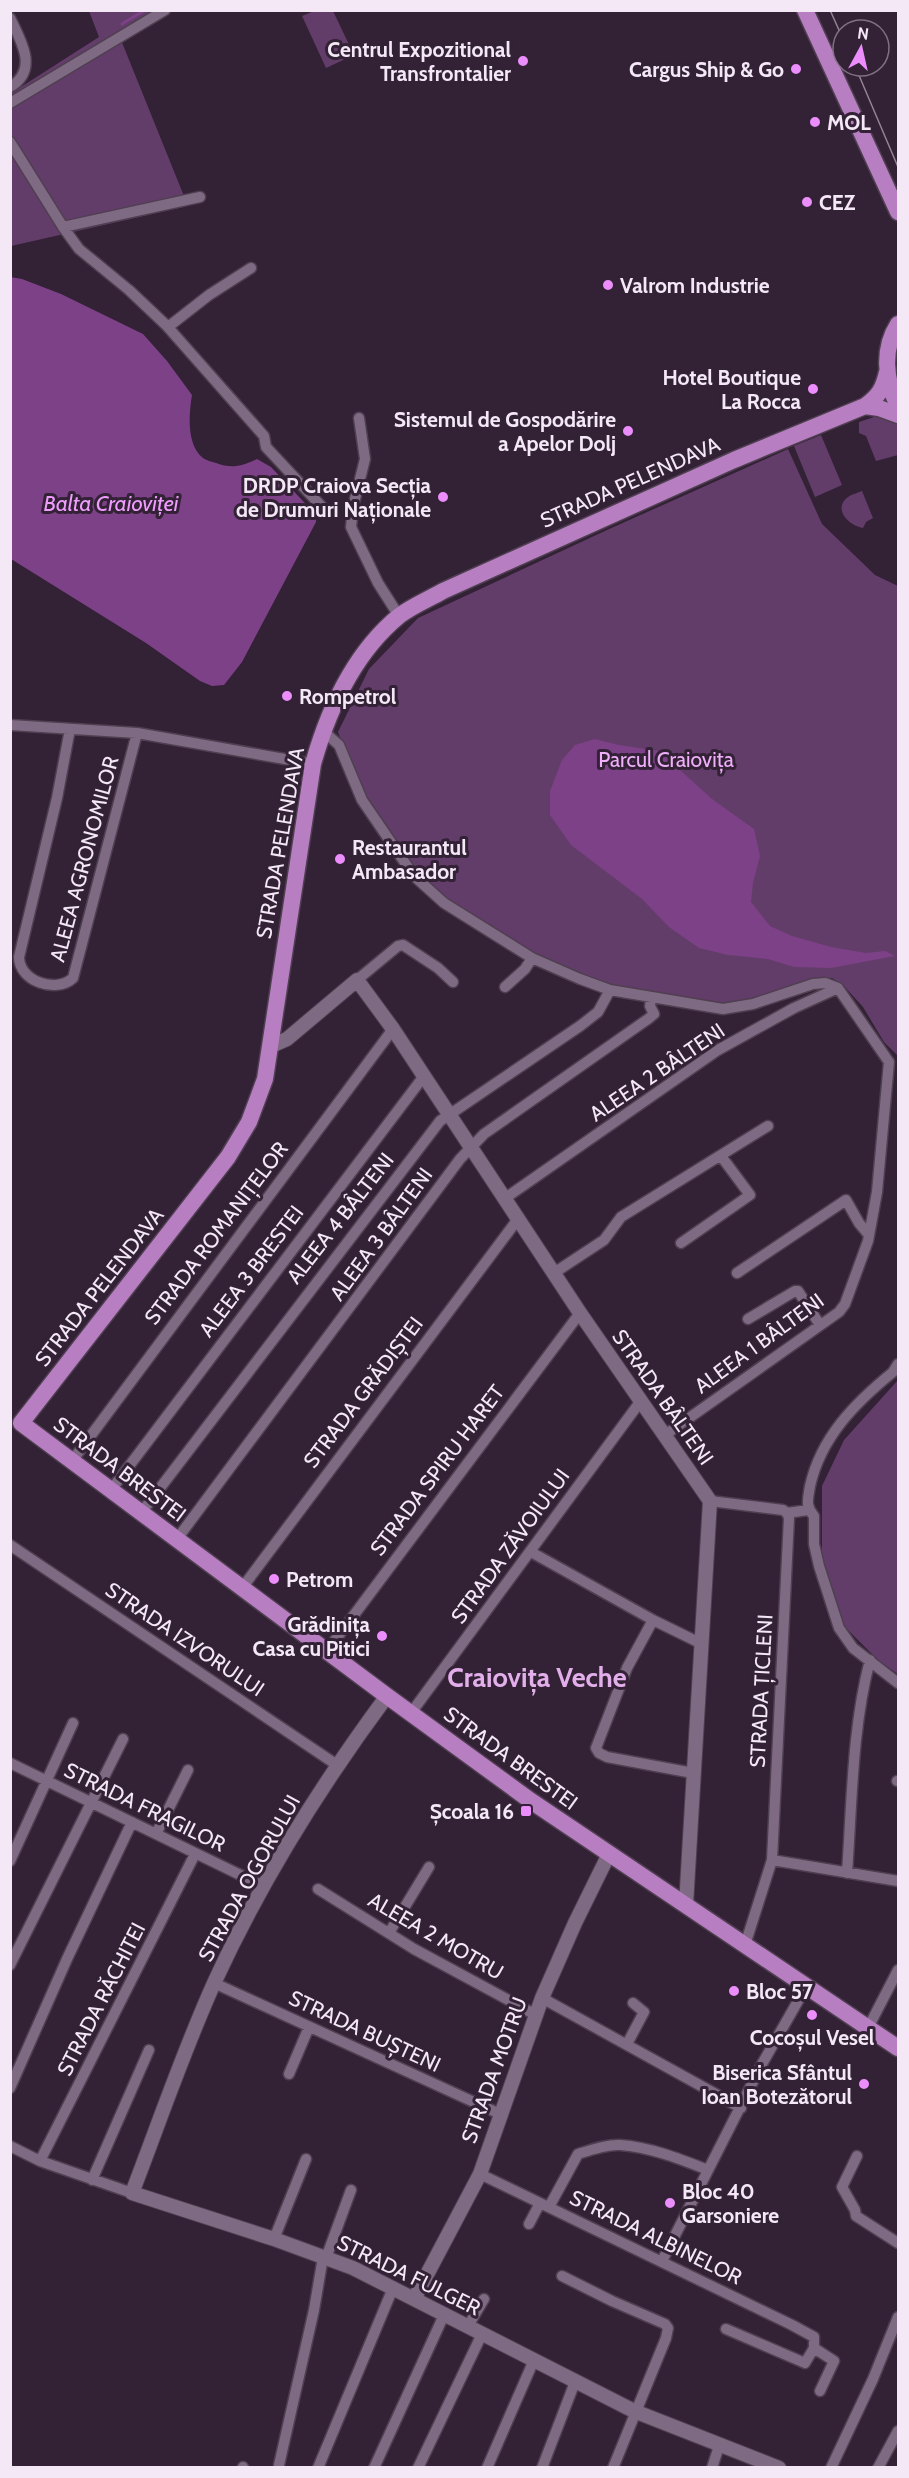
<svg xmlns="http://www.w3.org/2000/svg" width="909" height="2478" viewBox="0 0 909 2478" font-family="Cabin,sans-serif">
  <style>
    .green { fill: #633d69 }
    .water { fill: #7d4187 }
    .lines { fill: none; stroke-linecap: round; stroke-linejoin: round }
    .stream { stroke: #7d4187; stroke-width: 3 }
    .minor-casing { stroke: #4f3f51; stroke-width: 13 }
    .tertiary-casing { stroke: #4f3f51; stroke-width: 16 }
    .primary-casing { stroke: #4f3f51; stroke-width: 19 }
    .minor { stroke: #7f6a83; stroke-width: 10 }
    .tertiary { stroke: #7f6a83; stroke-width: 14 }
    .primary { stroke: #b87ec2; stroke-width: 16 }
    .tram { stroke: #938395; stroke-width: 1.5 }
    .poi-dot { fill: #eb8dfb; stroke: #332136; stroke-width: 2 }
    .labels { text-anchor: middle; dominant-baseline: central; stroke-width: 6; stroke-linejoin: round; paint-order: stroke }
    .poi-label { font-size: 21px; font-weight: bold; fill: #f4e7f6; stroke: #332136; text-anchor: end }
    .street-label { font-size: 21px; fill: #f4e7f6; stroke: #332136 }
    .park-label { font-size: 21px; fill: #f0affb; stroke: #332136 }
    .water-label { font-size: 22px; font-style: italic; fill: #ee9dfc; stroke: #332136 }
    .district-label { font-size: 27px; font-weight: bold; fill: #e3afeb; stroke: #332136 }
  </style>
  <rect width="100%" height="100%" fill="#332136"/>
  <!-- green -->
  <path class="green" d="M 89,11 L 172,11 L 121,40 L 188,206 L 11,246 L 10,94 L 99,37 Z
    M 314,11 L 333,11 L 354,55 L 326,68 L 302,16 Z
    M 877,416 L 898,422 L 898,455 L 876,461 L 866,436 L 859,433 L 859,422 Z
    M 821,435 L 842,485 L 815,497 L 794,446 Z
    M 788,449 L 822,524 L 875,575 L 898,586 L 898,1056 L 884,1042 L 863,1007 L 844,986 L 832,978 L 819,978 L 752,998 L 723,1003 L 611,985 L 592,979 L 536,954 L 446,899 L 416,873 L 363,796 L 338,732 L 369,669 L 418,618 L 607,530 Z
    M 862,491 L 873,518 L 866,522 L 863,528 C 849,526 832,509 848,497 C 852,494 858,493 862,491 Z
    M 898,1380 L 898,1674 L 879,1661 L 845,1627 L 822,1559 L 822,1486 L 844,1440 Z"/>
  <!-- water -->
  <path class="water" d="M 10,277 L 22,279 L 61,294 L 143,334 L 167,361 L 192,395 C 189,413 186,445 203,458 C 206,460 212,462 216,463 C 232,469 242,466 257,459 L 271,467 L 316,515 L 316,522 L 242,662 L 224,685 L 212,686 L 200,681 L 146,643 L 11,559 Z
    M 595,739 L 619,745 L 659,751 L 712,799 L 754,829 L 760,856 L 753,883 L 751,902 L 770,926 L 792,936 L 831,947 L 866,953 L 885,951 L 895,956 L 831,968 L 794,967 L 768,959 L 728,955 L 699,948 L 669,927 L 642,899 L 571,845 L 550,815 L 550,791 L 562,760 L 575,745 Z"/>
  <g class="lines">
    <!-- stream -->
    <path class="stream" d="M 122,24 L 145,10"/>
    <defs>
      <path id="minor" d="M 10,18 C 21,41 39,70 10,87
        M 10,103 L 165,10
        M 10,142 L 63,227 L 79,249 L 129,290 L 166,325 L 264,436 L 266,447 L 323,508
        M 63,227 L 200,197
        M 168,327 L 209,295 L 251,268
        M 359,418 L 365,459 L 353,507 L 351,527 L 378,583 L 399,616
        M 10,725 L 137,733 L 313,764
        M 70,729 L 57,798 L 19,957 C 19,981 56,994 73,978 L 137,733
        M 323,731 L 339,745 L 362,800 L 414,876 L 444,903 L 532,958 L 580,979 L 610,990 L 723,1009 L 753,1004 L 813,984 L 825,983 L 838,988
        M 357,980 L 398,946 L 403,945 L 438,968 L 453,982
        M 505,987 L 525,969 L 532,958
        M 504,1199 L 718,1050 L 794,1008 L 838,988
        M 681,1243 L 750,1195 L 721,1156
        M 554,1273 L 604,1240 L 621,1217 L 768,1126
        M 737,1273 L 846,1200 L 859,1223 L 869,1235
        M 748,1319 L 795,1291 L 798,1291 L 820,1325
        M 898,1364 L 893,1372 C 855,1403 821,1437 810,1486 C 808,1499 805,1506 814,1516 L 814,1544 L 819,1566 L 839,1628 L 853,1648 L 898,1683
        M 665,1435 L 839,1312 L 845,1304 L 868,1241 L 877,1192 L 889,1062 L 838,988
        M 72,1461 L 393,1029
        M 111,1490 L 424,1076
        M 710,1501 L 783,1510 L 787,1513 L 808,1510
        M 141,1513 L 440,1121 L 580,1026 L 598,1012 L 610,990
        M 177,1539 L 460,1159 L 484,1134 L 648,1019 L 654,1014 L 650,1006 L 651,998
        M 10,1545 L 337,1765
        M 531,1552 L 653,1620 L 702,1644
        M 242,1588 L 518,1219
        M 653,1620 L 627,1668 L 596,1748 L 599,1753 L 607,1757 L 693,1773
        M 327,1651 L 580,1313
        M 411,1713 L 640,1402
        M 10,1763 L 263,1886
        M 897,1781 L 898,1781
        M 156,1834 L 188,1770
        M 772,1860 L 898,1881
        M 10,1861 L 73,1723
        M 847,1873 C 852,1803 852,1728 870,1660
        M 318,1889 L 414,1949 L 536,2015
        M 389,1933 L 429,1867
        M 745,1945 L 772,1860 L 789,1518 L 787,1513
        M 10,1965 L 123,1739
        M 214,1983 L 500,2114
        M 542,1998 L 741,2108
        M 868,2028 L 898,1970
        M 627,2044 L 644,2012 L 633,2003
        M 289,2074 L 309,2027
        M 10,2088 L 67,1959 L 132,1822
        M 10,2146 L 40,2161 L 132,2193
        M 857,2156 L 842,2187 L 855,2210 L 856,2216 L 898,2243
        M 40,2161 L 195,1854
        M 480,2174 L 792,2325 L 814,2337 L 814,2348 L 805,2363 L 726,2329
        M 92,2180 L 149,2050
        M 549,2207 L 578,2154 C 590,2150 607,2144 620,2145 C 650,2147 680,2159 708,2170
        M 529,2224 L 540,2203
        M 274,2239 L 306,2159
        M 326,2258 L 351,2190
        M 662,2261 L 762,2064 L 806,1987
        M 562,2276 L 612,2301 L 665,2324 L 668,2328 L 666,2338 L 613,2468
        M 468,2326 L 484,2299
        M 814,2348 L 834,2361 L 820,2391
        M 279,2465 L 314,2310 L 323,2257
        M 243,2468 L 243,2467
        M 318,2468 L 393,2288
        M 374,2468 L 444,2315
        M 418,2468 L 482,2334
        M 487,2468 L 534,2360
        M 542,2468 L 575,2382
        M 712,2468 L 719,2446
        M 831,2468 L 873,2379 L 898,2317
        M 878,2468 L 898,2431"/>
      <path id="tertiary" d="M 271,1046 L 287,1039 L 357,980 L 393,1029 L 580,1313 L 710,1501 L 686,1905
        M 387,1696 C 321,1785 261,1881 215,1981 C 184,2049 159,2123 132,2193 L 274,2239 L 353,2268 L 634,2411 L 779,2468
        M 414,2299 L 480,2174 L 542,1998 L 575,1923 L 609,1854"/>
      <path id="primary" d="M 805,10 L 898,212
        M 898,324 C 882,349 885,380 898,406
        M 887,372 C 883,389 879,396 865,406 L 734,460 L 443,591 C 429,599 412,606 399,616 C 354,653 328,711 313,764 L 265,1079 L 249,1122 L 228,1157 L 21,1423 L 387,1696 L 531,1801 L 898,2048
        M 865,406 L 879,408 L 898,415"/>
    </defs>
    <!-- minor casing -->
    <use href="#minor" class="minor-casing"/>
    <!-- tertiary casing -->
    <use href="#tertiary" class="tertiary-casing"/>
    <!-- primary casing -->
    <use href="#primary" class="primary-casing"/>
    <!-- minor -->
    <use href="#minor" class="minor"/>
    <!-- tertiary -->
    <use href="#tertiary" class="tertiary"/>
    <!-- primary -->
    <use href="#primary" class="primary"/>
    <!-- tram -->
    <path class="tram" d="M 830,10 L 843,39
      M 855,66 L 898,167"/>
  </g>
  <!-- markers -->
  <g class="poi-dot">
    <circle cx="523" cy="61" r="6"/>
    <circle cx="796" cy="69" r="6"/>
    <circle cx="815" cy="122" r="6"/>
    <circle cx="807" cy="202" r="6"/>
    <circle cx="608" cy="285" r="6"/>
    <circle cx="813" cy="389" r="6"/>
    <circle cx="628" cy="431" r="6"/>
    <circle cx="443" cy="497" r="6"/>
    <circle cx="287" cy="696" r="6"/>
    <circle cx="340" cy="859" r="6"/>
    <circle cx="274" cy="1579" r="6"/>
    <circle cx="382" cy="1636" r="6"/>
    <rect x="520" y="1805" width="12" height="12" rx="3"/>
    <circle cx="734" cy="1991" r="6"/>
    <circle cx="812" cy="2015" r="6"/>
    <circle cx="864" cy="2084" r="6"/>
    <circle cx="670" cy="2203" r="6"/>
  </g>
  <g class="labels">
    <!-- poi labels -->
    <g class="poi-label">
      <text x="511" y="49">Centrul Expozitional<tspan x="511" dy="24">Transfrontalier</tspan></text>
      <text x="784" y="69">Cargus Ship &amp; Go</text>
      <text x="827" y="122" text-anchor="start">MOL</text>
      <text x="819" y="202" text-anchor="start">CEZ</text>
      <text x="620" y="285" text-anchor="start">Valrom Industrie</text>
      <text x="801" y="377">Hotel Boutique<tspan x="801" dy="24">La Rocca</tspan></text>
      <text x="616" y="419">Sistemul de Gospodărire<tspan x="616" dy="24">a Apelor Dolj</tspan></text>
      <text x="431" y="485">DRDP Craiova Secția<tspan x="431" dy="24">de Drumuri Naționale</tspan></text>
      <text x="299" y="696" text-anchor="start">Rompetrol</text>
      <text x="352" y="847" text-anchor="start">Restaurantul<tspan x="352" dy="24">Ambasador</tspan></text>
      <text x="286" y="1579" text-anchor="start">Petrom</text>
      <text x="370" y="1624">Grădinița<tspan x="370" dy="24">Casa cu Pitici</tspan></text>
      <text x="514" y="1811">Școala 16</text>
      <text x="746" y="1991" text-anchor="start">Bloc 57</text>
      <text x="812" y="2037" text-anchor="middle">Cocoșul Vesel</text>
      <text x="852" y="2072">Biserica Sfântul<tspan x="852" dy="24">Ioan Botezătorul</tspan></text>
      <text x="682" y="2191" text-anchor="start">Bloc 40<tspan x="682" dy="24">Garsoniere</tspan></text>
    </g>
    <!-- street labels -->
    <g class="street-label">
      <text transform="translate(630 482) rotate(-24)">STRADA PELENDAVA</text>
      <text transform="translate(280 843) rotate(-80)">STRADA PELENDAVA</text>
      <text transform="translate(84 859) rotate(-75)">ALEEA AGRONOMILOR</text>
      <text transform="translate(657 1072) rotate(-34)">ALEEA 2 BÂLTENI</text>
      <text transform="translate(340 1218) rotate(-52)">ALEEA 4 BÂLTENI</text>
      <text transform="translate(216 1233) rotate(-53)">STRADA ROMANIȚELOR</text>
      <text transform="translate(381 1234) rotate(-54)">ALEEA 3 BÂLTENI</text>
      <text transform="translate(251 1271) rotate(-53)">ALEEA 3 BRESTEI</text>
      <text transform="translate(99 1287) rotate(-52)">STRADA PELENDAVA</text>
      <text transform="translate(759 1343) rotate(-36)">ALEEA 1 BÂLTENI</text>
      <text transform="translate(363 1392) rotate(-53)">STRADA GRĂDIȘTEI</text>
      <text transform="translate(663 1397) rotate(55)">STRADA BÂLTENI</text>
      <text transform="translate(120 1469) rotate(37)">STRADA BRESTEI</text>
      <text transform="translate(437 1470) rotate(-53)">STRADA SPIRU HARET</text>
      <text transform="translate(510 1546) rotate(-54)">STRADA ZĂVOIULUI</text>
      <text transform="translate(185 1639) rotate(34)">STRADA IZVORULUI</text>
      <text transform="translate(761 1691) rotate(-87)">STRADA ȚICLENI</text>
      <text transform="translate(511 1758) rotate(36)">STRADA BRESTEI</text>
      <text transform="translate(145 1807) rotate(26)">STRADA FRAGILOR</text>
      <text transform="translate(249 1878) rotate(-61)">STRADA OGORULUI</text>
      <text transform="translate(436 1936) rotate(30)">ALEEA 2 MOTRU</text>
      <text transform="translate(101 1999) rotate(-63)">STRADA RĂCHITEI</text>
      <text transform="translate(365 2031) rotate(25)">STRADA BUȘTENI</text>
      <text transform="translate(494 2070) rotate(-70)">STRADA MOTRU</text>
      <text transform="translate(656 2237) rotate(26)">STRADA ALBINELOR</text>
      <text transform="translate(409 2275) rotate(26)">STRADA FULGER</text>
    </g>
    <!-- park labels -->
    <g class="park-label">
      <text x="666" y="759">Parcul Craiovița</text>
    </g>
    <!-- water labels -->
    <g class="water-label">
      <text x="111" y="503">Balta Craioviței</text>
    </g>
    <!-- district labels -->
    <g class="district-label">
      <text x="537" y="1677">Craiovița Veche</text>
    </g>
  </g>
  <!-- border -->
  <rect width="909" height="2478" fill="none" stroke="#f4e7f6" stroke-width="24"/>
  <!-- north arrow -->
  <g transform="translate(861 48) rotate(8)"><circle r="28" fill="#332136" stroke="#807083" stroke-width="1.5"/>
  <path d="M0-4.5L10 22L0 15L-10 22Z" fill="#eb8dfb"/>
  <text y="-9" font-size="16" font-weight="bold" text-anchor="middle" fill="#f4e7f6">N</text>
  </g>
</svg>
